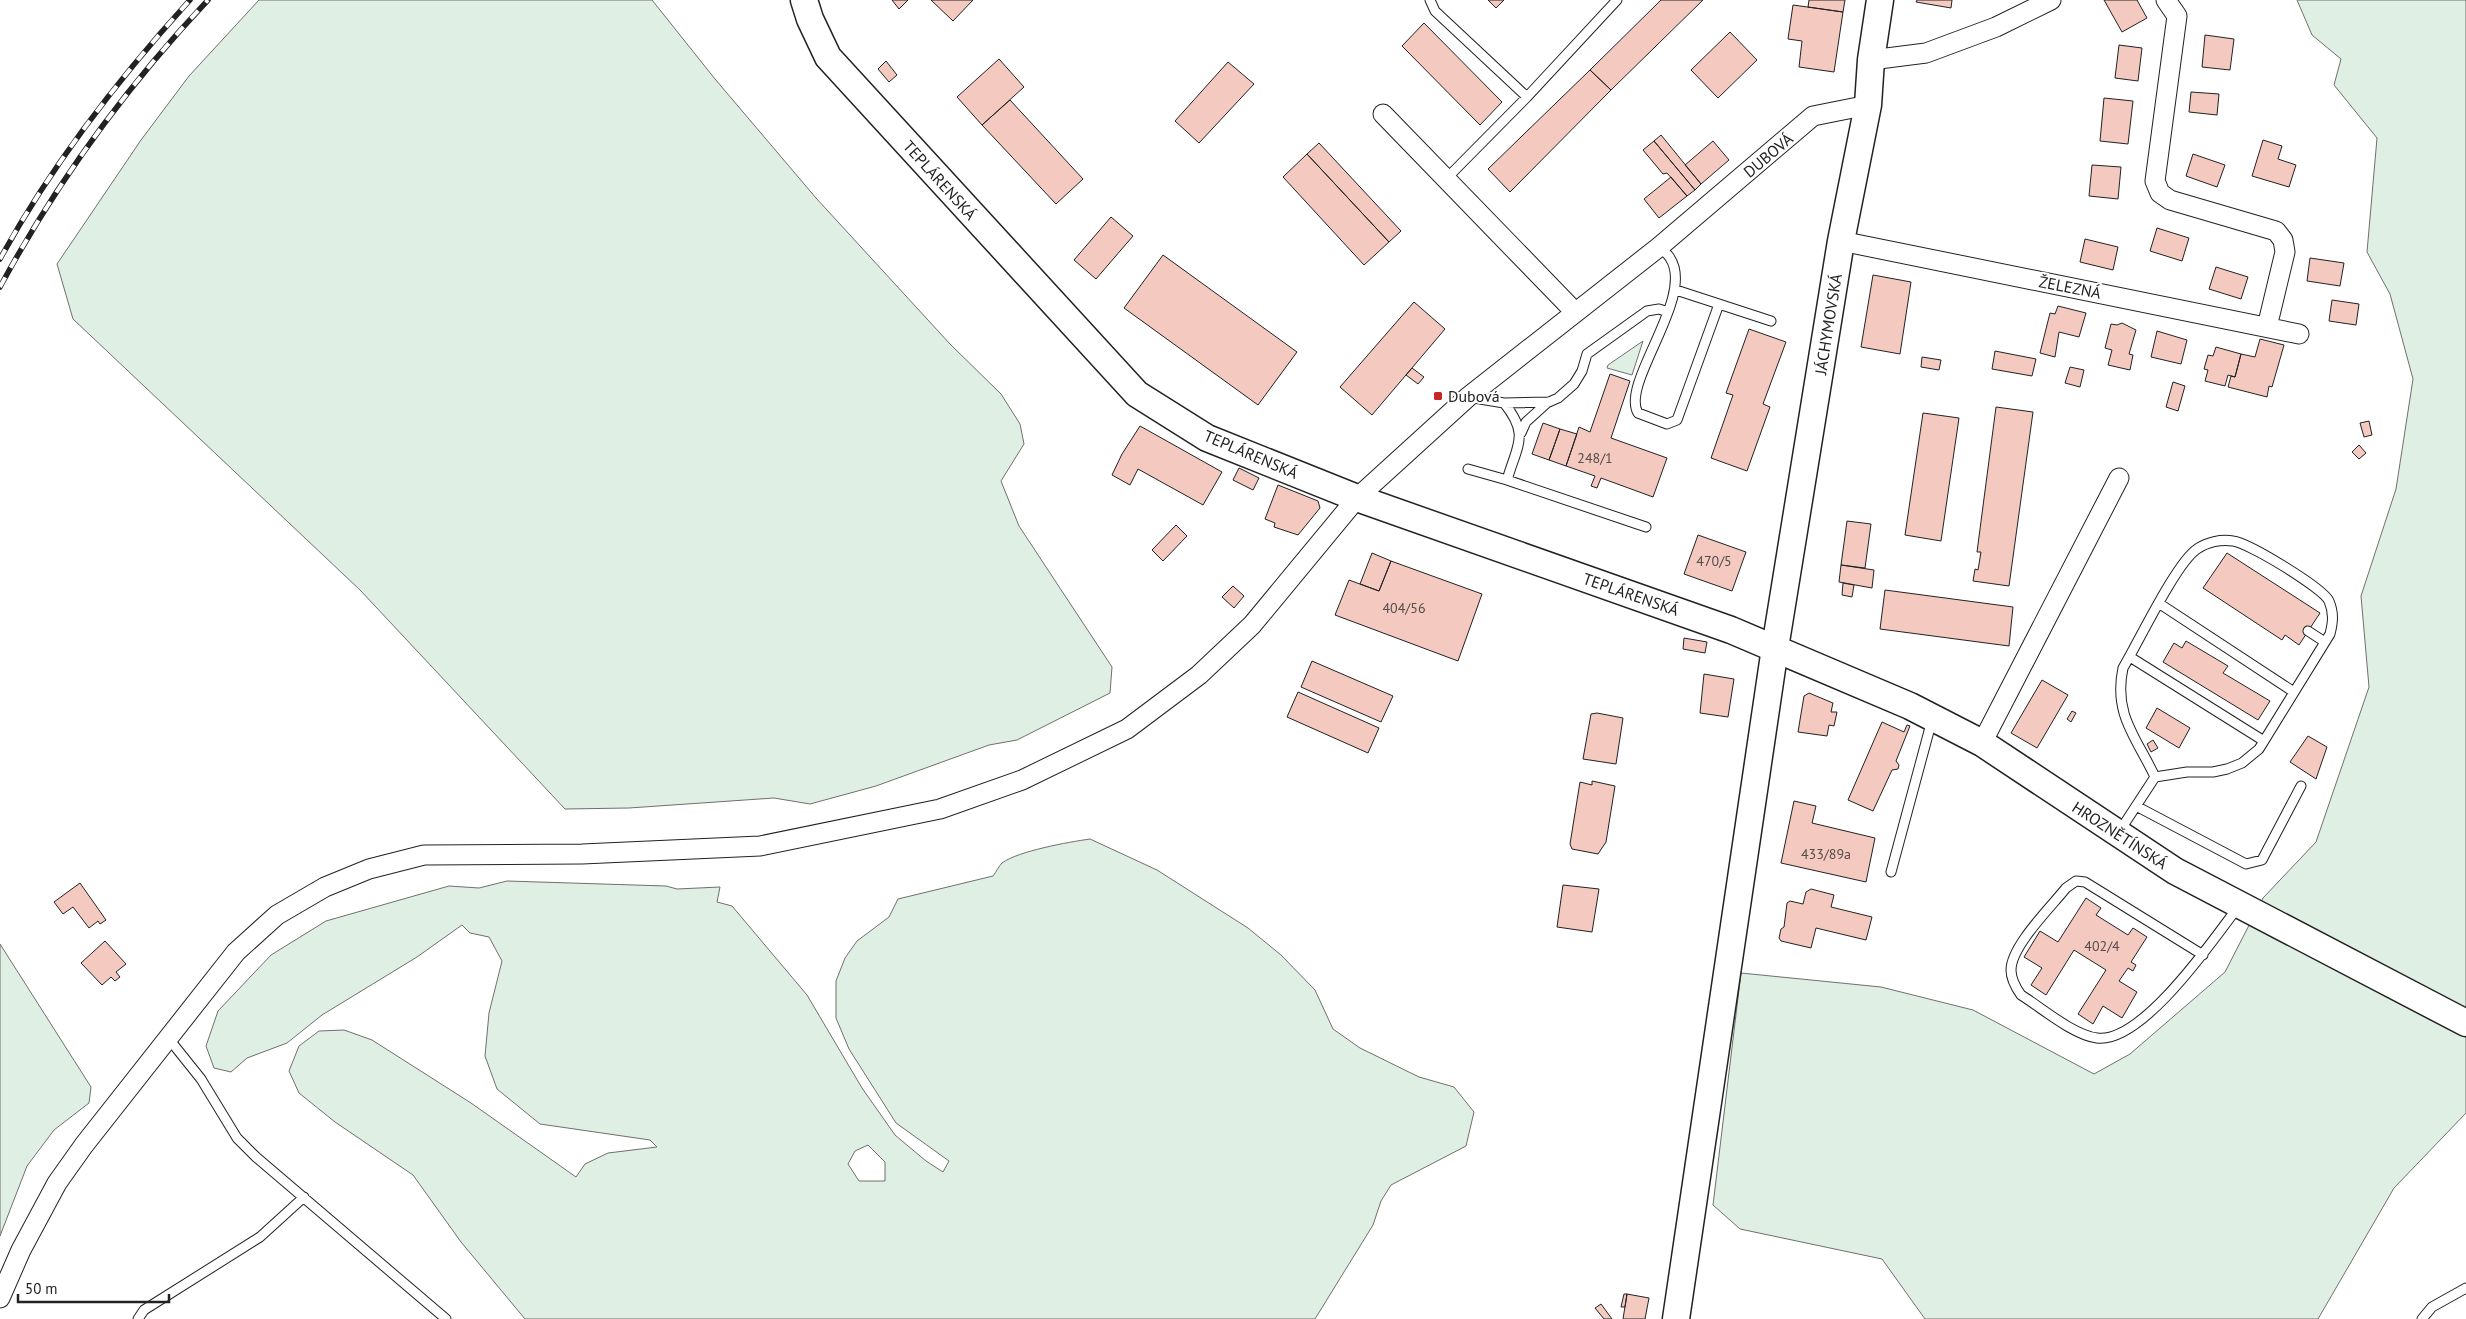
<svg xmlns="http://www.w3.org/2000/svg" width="2466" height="1319" viewBox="0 0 2466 1319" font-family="'PT Sans',sans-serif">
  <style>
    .green { fill: #e0efe3; stroke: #6f6f6f; fill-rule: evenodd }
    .building { fill: #f3c9c0; stroke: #222 }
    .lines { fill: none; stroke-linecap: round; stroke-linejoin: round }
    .lane-casing { stroke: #222; stroke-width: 11 }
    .street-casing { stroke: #222; stroke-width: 21 }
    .secondary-casing { stroke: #222; stroke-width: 29 }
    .lane { stroke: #fff; stroke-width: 9 }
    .street { stroke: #fff; stroke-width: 19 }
    .secondary { stroke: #fff; stroke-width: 26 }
    .rail-casing { stroke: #222; stroke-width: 5.5 }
    .rail { stroke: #fff; stroke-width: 4; stroke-dasharray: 11; stroke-linecap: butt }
    .poi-dot { fill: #c62828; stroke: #fff; stroke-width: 2 }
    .labels { text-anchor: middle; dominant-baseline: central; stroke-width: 4; stroke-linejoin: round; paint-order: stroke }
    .number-label { font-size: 14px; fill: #564c4a }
    .street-label { font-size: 16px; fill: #222; stroke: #fff }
    .poi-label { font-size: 16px; fill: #222; stroke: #fff; text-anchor: start }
  </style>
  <rect width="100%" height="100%" fill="#fff"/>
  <!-- green -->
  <path class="green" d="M 259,0 L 652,0 L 715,79 L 816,198 L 950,344 L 1001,394 L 1020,424 L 1024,444 L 1001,481 L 1019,526 L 1112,667 L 1110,693 L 1017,740 L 989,745 L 876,786 L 810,804 L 774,798 L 629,808 L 565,809 L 360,590 L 73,319 L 57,264 L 141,140 L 189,76 Z
    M 2297,0 L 2466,0 L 2466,1113 L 2394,1188 L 2318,1319 L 1925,1319 L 1882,1259 L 1740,1229 L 1713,1205 L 1741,973 L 1881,987 L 1973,1010 L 2094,1074 L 2130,1054 L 2225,972 L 2263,898 L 2316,842 L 2369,687 L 2361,596 L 2396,489 L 2413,379 L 2390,294 L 2367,252 L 2377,138 L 2334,85 L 2341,59 L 2312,35 Z
    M 1643,341 L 1632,375 L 1607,368 L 1608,365 Z
    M 1090,839 L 1157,870 L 1248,928 L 1281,955 L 1315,990 L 1333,1029 L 1360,1048 L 1419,1077 L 1454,1087 L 1474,1112 L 1466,1146 L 1391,1185 L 1381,1201 L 1373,1225 L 1315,1319 L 525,1319 L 461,1242 L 413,1175 L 335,1122 L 299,1093 L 289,1071 L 299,1046 L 319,1031 L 344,1030 L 372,1040 L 471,1103 L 576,1177 L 585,1164 L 608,1153 L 657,1147 L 650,1140 L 540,1124 L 497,1089 L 485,1056 L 489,1013 L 502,961 L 489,937 L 470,933 L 462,925 L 417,957 L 322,1015 L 287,1043 L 247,1058 L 231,1072 L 214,1068 L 206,1046 L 218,1011 L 271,955 L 326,921 L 449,886 L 479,888 L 507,881 L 666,886 L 677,889 L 720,887 L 717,902 L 732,906 L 807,995 L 862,1088 L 895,1135 L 926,1161 L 943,1172 L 949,1161 L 896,1123 L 849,1049 L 836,1018 L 836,981 L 845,958 L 857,941 L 889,917 L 898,899 L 993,876 C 996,872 999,866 1002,863 C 1018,851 1069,842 1090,839 ZM 868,1145 L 885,1162 L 885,1181 L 859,1181 L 848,1164 L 855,1151 Z
    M 0,944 L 91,1087 L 89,1103 L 54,1130 L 27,1166 L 0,1236 Z"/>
  <!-- building -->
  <path class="building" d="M 892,0 L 908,0 L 899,9 Z
    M 931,0 L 973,0 L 953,21 Z
    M 1488,0 L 1504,0 L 1496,8 Z
    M 1661,0 L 1703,0 L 1611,90 L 1590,70 Z
    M 1809,0 L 1845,0 L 1843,12 L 1808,7 Z
    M 1917,0 L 1952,0 L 1951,8 L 1916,2 Z
    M 2104,0 L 2137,0 L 2147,18 L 2122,32 Z
    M 1793,5 L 1843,12 L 1834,72 L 1799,67 L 1802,41 L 1788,39 Z
    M 1424,23 L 1502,102 L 1480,125 L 1402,46 Z
    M 1730,32 L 1757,60 L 1718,98 L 1691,70 Z
    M 2205,35 L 2234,39 L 2230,70 L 2202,67 Z
    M 2119,45 L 2142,48 L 2138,81 L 2115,78 Z
    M 999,59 L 1024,87 L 982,125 L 957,97 Z
    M 886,61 L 897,75 L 889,82 L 878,69 Z
    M 1228,62 L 1254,84 L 1199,143 L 1175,121 Z
    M 1590,70 L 1611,90 L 1510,192 L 1488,169 Z
    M 2191,92 L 2219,94 L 2217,115 L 2189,112 Z
    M 2104,98 L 2133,101 L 2128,144 L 2100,141 Z
    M 1010,100 L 1083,179 L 1056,204 L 982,125 Z
    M 1661,135 L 1701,184 L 1695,190 L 1654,141 Z
    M 2263,140 L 2282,146 L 2278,159 L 2296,165 L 2289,187 L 2252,176 Z
    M 1654,141 L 1695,190 L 1687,196 L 1667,173 L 1663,174 L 1643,150 Z
    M 1713,141 L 1729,160 L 1701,184 L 1685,165 Z
    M 1319,143 L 1401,231 L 1389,242 L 1307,154 Z
    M 1307,154 L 1389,242 L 1364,265 L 1283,177 Z
    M 2193,154 L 2225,165 L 2217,187 L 2186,176 Z
    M 2092,165 L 2121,167 L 2118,199 L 2089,196 Z
    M 1671,177 L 1687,196 L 1659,218 L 1644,199 Z
    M 1111,217 L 1133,236 L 1096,279 L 1074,260 Z
    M 2157,228 L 2189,238 L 2182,261 L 2150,251 Z
    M 2085,239 L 2118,247 L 2113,270 L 2080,262 Z
    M 1163,255 L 1297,352 L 1258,405 L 1124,308 Z
    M 2310,258 L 2344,263 L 2340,286 L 2307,281 Z
    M 2216,267 L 2248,277 L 2241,299 L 2209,289 Z
    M 1873,275 L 1911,282 L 1900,354 L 1861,347 Z
    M 2332,300 L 2359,304 L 2356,325 L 2329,321 Z
    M 1414,302 L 1445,329 L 1372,415 L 1340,387 Z
    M 2058,306 L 2086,313 L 2079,337 L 2059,332 L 2055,357 L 2040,353 L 2050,313 L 2055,314 Z
    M 2122,323 L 2136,330 L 2129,354 L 2133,355 L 2130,370 L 2108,365 L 2112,350 L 2105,348 L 2111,324 L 2117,325 Z
    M 1749,329 L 1786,342 L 1763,404 L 1770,407 L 1747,471 L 1711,458 L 1733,395 L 1726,393 Z
    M 2157,331 L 2187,340 L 2181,364 L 2151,357 Z
    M 2260,339 L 2284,345 L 2272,387 L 2269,386 L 2267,397 L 2228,387 L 2231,376 L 2235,377 L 2241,354 L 2255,357 Z
    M 2216,347 L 2241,354 L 2235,377 L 2228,375 L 2225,386 L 2205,381 L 2208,370 L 2204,369 L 2208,355 L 2213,356 Z
    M 1995,351 L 2036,359 L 2032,376 L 1992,369 Z
    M 1922,357 L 1941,360 L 1939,370 L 1921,367 Z
    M 2070,367 L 2084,370 L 2080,387 L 2065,383 Z
    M 1412,368 L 1424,377 L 1418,384 L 1406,375 Z
    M 1610,374 L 1630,381 L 1611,438 L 1667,458 L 1653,497 L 1601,478 L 1597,488 L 1591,486 L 1595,476 L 1566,466 L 1579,427 L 1590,432 Z
    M 2173,382 L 2185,386 L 2178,411 L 2166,407 Z
    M 1996,407 L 2033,412 L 2009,586 L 1973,581 L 1975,569 L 1978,570 L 1981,552 L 1977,552 Z
    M 1923,413 L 1959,418 L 1941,541 L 1905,535 Z
    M 2369,421 L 2372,435 L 2364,437 L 2360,423 Z
    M 1543,423 L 1560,429 L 1549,460 L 1532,454 Z
    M 1140,426 L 1222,472 L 1203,505 L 1138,469 L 1130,485 L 1112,475 L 1122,454 Z
    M 1560,429 L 1577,434 L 1566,466 L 1549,460 Z
    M 2359,445 L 2366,453 L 2359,459 L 2352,452 Z
    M 1239,468 L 1259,478 L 1253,490 L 1233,480 Z
    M 1278,485 L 1318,501 L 1320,508 L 1298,535 L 1274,527 L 1275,523 L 1265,519 Z
    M 1847,521 L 1871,524 L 1865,568 L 1841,565 Z
    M 1176,525 L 1187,536 L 1163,561 L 1152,550 Z
    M 1698,535 L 1746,552 L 1732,591 L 1684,574 Z
    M 1372,553 L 1391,561 L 1379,591 L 1360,584 Z
    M 2227,553 L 2320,613 L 2299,645 L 2285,635 L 2282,640 L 2203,588 Z
    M 1391,561 L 1482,594 L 1458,661 L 1335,615 L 1349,580 L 1379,591 Z
    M 1841,565 L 1874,570 L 1872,588 L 1839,582 Z
    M 1843,583 L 1854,585 L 1852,597 L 1842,595 Z
    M 1233,586 L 1244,596 L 1234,608 L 1222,597 Z
    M 1885,590 L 2013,607 L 2009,646 L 1880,629 Z
    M 1684,638 L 1707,642 L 1705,653 L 1683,649 Z
    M 2186,641 L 2228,666 L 2223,673 L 2270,701 L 2258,720 L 2163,662 L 2174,643 L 2182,648 Z
    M 1312,661 L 1393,696 L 1381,722 L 1301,687 Z
    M 1704,674 L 1734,679 L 1728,717 L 1700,713 Z
    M 2042,680 L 2068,695 L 2037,748 L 2011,733 Z
    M 1298,692 L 1379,728 L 1368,753 L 1287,717 Z
    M 1809,693 L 1833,703 L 1831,712 L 1837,712 L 1834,726 L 1829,725 L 1827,736 L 1798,732 L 1804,696 Z
    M 2157,708 L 2190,728 L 2179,748 L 2146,728 Z
    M 2072,711 L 2076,713 L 2071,722 L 2067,719 Z
    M 1597,713 L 1623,718 L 1616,764 L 1583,759 L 1591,714 Z
    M 1882,722 L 1904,732 L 1907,725 L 1910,726 L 1896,761 L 1899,765 L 1898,769 L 1892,770 L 1873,811 L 1848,800 Z
    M 2308,736 L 2327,747 L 2316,779 L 2290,762 Z
    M 2153,740 L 2158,748 L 2151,752 L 2147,744 Z
    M 1592,781 L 1615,786 L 1606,842 L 1598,854 L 1572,849 L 1570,844 L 1580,782 L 1592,785 Z
    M 1794,801 L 1816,806 L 1812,823 L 1875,838 L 1866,882 L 1781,863 Z
    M 80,883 L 106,920 L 100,924 L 98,921 L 89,928 L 73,907 L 63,914 L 54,902 Z
    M 1563,885 L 1599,889 L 1592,932 L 1557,927 Z
    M 1811,889 L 1834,895 L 1831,907 L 1872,917 L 1866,940 L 1816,928 L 1811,948 L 1781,941 L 1779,938 L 1781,929 L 1784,927 L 1787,903 L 1790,901 L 1803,904 L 1806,892 Z
    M 2086,898 L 2101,908 L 2096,915 L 2128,935 L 2133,928 L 2147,937 L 2131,962 L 2136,965 L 2133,971 L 2128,968 L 2119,981 L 2137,992 L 2122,1018 L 2103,1006 L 2093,1024 L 2078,1014 L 2106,970 L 2074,950 L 2046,995 L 2031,985 L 2042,968 L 2024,957 L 2040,931 L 2058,942 Z
    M 105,941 L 126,964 L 116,972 L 120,977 L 115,981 L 111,977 L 102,985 L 81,963 Z
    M 1624,1294 L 1627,1294 L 1625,1307 L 1621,1307 Z
    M 1627,1294 L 1649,1298 L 1645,1319 L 1623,1319 Z
    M 1601,1304 L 1612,1319 L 1604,1319 L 1595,1308 Z"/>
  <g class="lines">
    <defs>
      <path id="lane" d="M 1430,0 L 1435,11 L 1527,97
        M 1446,179 L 1527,97 L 1617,0
        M 1659,247 C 1662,250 1668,254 1670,258 C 1696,297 1620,383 1638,413 L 1667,424 L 1677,420 L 1719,304
        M 1676,290 L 1771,321
        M 1468,397 L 1504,403 C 1530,435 1517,445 1507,480 L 1646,527
        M 1504,403 L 1549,402 L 1558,398 L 1574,384 L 1582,371 L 1587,354 L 1647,311 L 1659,309 L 1668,312
        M 1521,433 L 1526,422 L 1548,402
        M 1468,469 L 1507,480
        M 2160,604 L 2294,692
        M 2308,631 L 2325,642
        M 2130,657 L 2264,741
        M 2136,806 L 2246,864 L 2262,860 L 2301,786
        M 2119,832 L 2155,777 L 2187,772 L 2213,772 L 2227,769 L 2242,763 L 2259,749 L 2330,634 C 2333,622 2334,613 2329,601 C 2323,588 2249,543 2233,541 C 2221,539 2207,542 2197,549 C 2176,563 2138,643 2123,668 C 2113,715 2137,738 2155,777
        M 1891,872 L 1932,720
        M 2203,955 L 2085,882 L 2076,881 L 2066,888 C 2051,907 2011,946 2011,970 C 2011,979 2016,988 2021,995 C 2042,1008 2073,1035 2097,1038 C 2142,1044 2213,940 2238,907
        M 169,1039 L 201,1079 L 237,1138 L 256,1157 L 446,1319
        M 138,1319 L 144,1310 L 260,1237 L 304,1197
        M 2422,1319 L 2432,1307 L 2466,1288"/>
      <path id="street" d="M 2166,0 L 2177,16 L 2155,181 L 2160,193 L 2170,200 L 2276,231 L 2283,240 L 2285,252 L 2267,327
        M 1871,60 L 1926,53 L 1996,27 L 2051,0
        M 1383,114 L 1575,312
        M 1841,241 L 2299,334
        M 1982,743 L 2119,478
        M 0,1298 L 21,1250 L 57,1183 L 84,1145 L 236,952 L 277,915 L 325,887 L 369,869 L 424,855 L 582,854 L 760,846 L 940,809 L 1022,780 L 1127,729 L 1199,675 L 1252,625 L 1357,498 L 1468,397 L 1659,247 L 1813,116 L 1868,105"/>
      <path id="secondary" d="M 804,0 L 810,19 L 828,57 L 1137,394 L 1207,438 L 1357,498 L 1731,630 L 1910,706 L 1982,743 L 2175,871 L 2466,1023
        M 1676,1319 L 1775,648 L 1841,241 L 1868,105 L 1871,60 L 1880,0"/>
    </defs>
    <!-- lane casing -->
    <use href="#lane" class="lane-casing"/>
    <!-- street casing -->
    <use href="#street" class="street-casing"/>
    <!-- secondary casing -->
    <use href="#secondary" class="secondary-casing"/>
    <!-- lane -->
    <use href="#lane" class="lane"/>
    <!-- street -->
    <use href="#street" class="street"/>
    <!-- secondary -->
    <use href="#secondary" class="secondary"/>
    <defs>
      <path id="rail" d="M 0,259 C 51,166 119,78 190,0
        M 0,287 C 56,183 127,86 208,0"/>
    </defs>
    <!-- rail casing -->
    <use href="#rail" class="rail-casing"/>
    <!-- rail -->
    <use href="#rail" class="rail"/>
  </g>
  <!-- markers -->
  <rect class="poi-dot" x="1433" y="391" width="10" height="10" rx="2.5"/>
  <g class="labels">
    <!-- number labels -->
    <g class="number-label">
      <text x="1595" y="458">248/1</text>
      <text x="1714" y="561">470/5</text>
      <text x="1404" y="608">404/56</text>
      <text x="1826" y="854">433/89a</text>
      <text x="2102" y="946">402/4</text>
    </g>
    <!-- street labels -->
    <g class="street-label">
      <text transform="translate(1768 155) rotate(-40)">DUBOVÁ</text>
      <text transform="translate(940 180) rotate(48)">TEPLÁRENSKÁ</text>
      <text transform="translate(2070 287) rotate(11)">ŽELEZNÁ</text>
      <text transform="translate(1828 324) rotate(-81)">JÁCHYMOVSKÁ</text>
      <text transform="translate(1251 454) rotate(23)">TEPLÁRENSKÁ</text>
      <text transform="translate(1631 594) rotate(19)">TEPLÁRENSKÁ</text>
      <text transform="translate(2120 835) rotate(33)">HROZNĚTÍNSKÁ</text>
    </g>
    <!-- poi labels -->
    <g class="poi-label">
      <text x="1448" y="396">Dubová</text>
    </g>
  </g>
  <!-- scale -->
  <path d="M18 1294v8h151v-8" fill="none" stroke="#222222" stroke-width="2.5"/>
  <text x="25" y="1294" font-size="15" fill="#222222" stroke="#ffffff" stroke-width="4" paint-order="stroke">50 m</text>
</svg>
